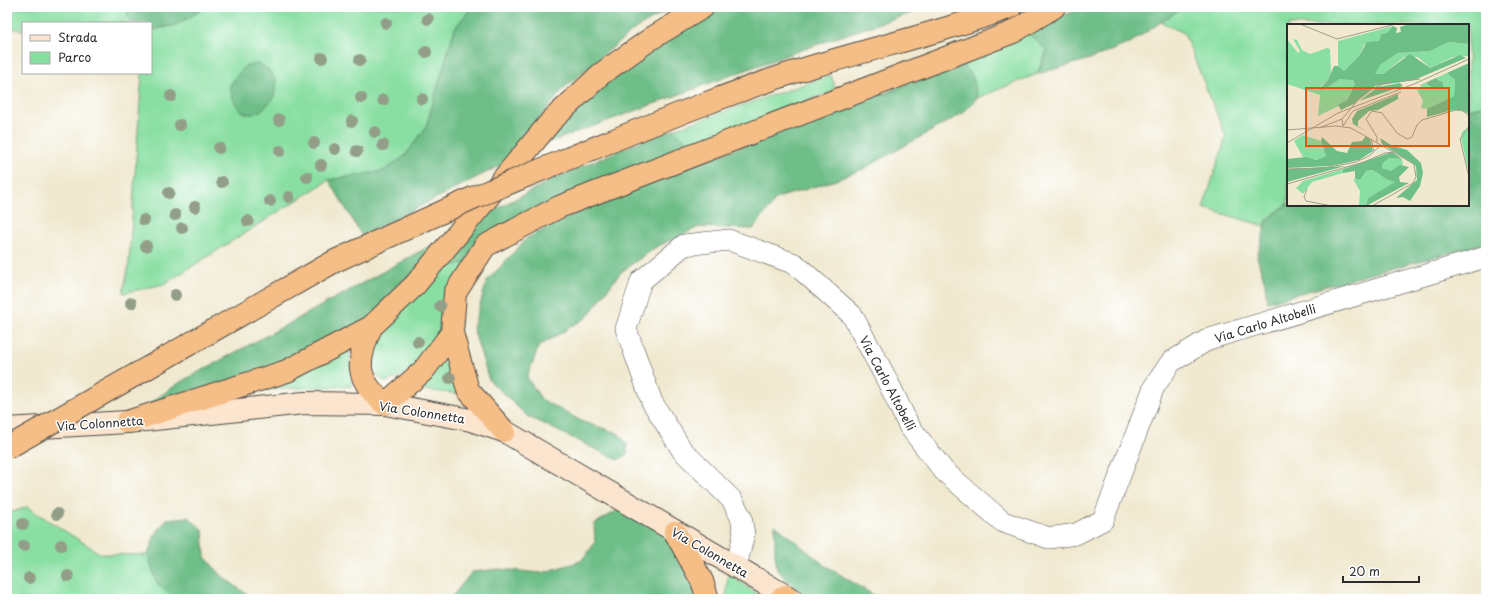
<svg xmlns="http://www.w3.org/2000/svg" width="1493" height="606" viewBox="0 0 1493 606" font-family="'Playpen Sans',sans-serif">
  <style>
    .green { fill: #89dfa2; stroke: #5a8566 }
    .forest { fill: #6ebe88; stroke: #4c745a }
    .lines { fill: none; stroke-linecap: round; stroke-linejoin: round }
    .minor-casing { stroke: #494844; stroke-width: 22 }
    .secondary-casing { stroke: #494844; stroke-width: 24 }
    .trunk-casing { stroke: #494844; stroke-width: 24 }
    .minor { stroke: #fff; stroke-width: 21 }
    .secondary { stroke: #fbe5cf; stroke-width: 22 }
    .trunk { stroke: #f6be87; stroke-width: 22 }
    .trunk-bridge-casing { stroke: #494844; stroke-width: 24; stroke-linecap: butt }
    .trunk-bridge { stroke: #f6be87; stroke-width: 22 }
    .tree { fill: #939e89 }
    .labels { text-anchor: middle; dominant-baseline: central; stroke-width: 3; stroke-linejoin: round; paint-order: stroke }
    .street-label { font-size: 12px; fill: #2b2b2b; stroke: #fff }
    .inset-road { fill: none; stroke: #a19d8e; stroke-width: 1 }
    .view { fill: #df570e; fill-opacity: 0.15; stroke: #df570e; stroke-width: 2 }
    .inset-edge { fill: none; stroke: #2b2b2b; stroke-width: 2 }
  </style>
  <rect width="100%" height="100%" fill="#fff"/>
  <filter id="ink" filterUnits="userSpaceOnUse"><feTurbulence type="fractalNoise" baseFrequency=".025" numOctaves="2"/><feDisplacementMap in="SourceGraphic" scale="8" xChannelSelector="R" yChannelSelector="G"/><feConvolveMatrix kernelMatrix="1 2 1 2 8 2 1 2 1" color-interpolation-filters="sRGB"/></filter>
  <filter id="wash" filterUnits="userSpaceOnUse"><feTurbulence type="fractalNoise" baseFrequency=".012" numOctaves="4" result="noise"/><feDisplacementMap in="SourceGraphic" scale="16" xChannelSelector="R" yChannelSelector="G"/><feGaussianBlur stdDeviation="0.9" result="paint"/><feColorMatrix in="noise" values="0 0 0 0 0 0 0 0 0 0 0 0 0 0 0 0 0 1.4 0 .05"/><feComposite in="paint" operator="in"/></filter>
  <g filter="url(#wash)">
    <rect width="100%" height="100%" fill="#f0e9d0"/>
    <!-- green -->
    <path class="green" d="M 7,7 L 128,7 L 128,17 L 132,23 L 23,23 L 23,31 L 7,26 Z
      M 206,7 L 472,7 L 455,28 L 426,127 L 405,156 L 384,171 L 329,180 L 164,284 L 123,293 L 129,262 L 142,73 L 151,73 L 151,30 L 176,25 Z
      M 1183,7 L 1486,7 L 1486,105 L 1468,109 L 1468,25 L 1288,25 L 1288,203 L 1267,220 L 1265,226 L 1203,208 L 1226,137 L 1184,33 L 1161,22 Z
      M 1023,31 L 1033,37 L 1047,51 L 1037,74 L 977,98 L 973,77 L 871,99 Z
      M 831,75 L 836,90 L 688,147 L 684,139 L 674,129 Z
      M 444,258 L 469,261 L 446,333 L 418,365 L 398,378 L 385,382 L 374,373 L 370,363 L 377,339 Z
      M 349,346 L 352,386 L 254,390 Z
      M 454,349 L 469,395 L 415,389 Z
      M 27,507 L 101,554 L 148,555 L 157,583 L 173,599 L 7,599 L 7,514 Z
      M 728,573 L 764,599 L 726,599 Z"/>
    <!-- forest -->
    <path class="forest" d="M 128,7 L 206,7 L 176,25 L 151,30 L 151,23 L 132,23 L 128,17 Z
      M 472,7 L 674,7 L 636,28 L 564,88 L 503,164 L 362,236 L 329,180 L 384,171 L 405,156 L 426,127 L 455,28 Z
      M 721,7 L 930,7 C 801,47 675,97 547,143 L 574,110 L 630,57 Z
      M 1085,7 L 1183,7 L 1130,43 L 1090,59 L 1037,74 L 1047,51 L 1033,37 L 1023,31 Z
      M 259,64 L 269,70 L 276,80 C 275,86 275,94 273,99 C 271,102 266,105 264,108 C 245,125 231,103 230,85 L 246,65 Z
      M 963,65 L 973,77 L 977,98 L 963,113 L 865,168 L 836,180 L 777,198 L 753,229 L 699,227 L 656,247 L 621,272 L 587,317 L 539,346 L 527,377 L 541,399 L 583,422 L 618,433 L 627,444 L 627,454 L 618,460 L 527,416 L 489,380 L 473,328 L 487,281 L 527,238 L 622,191 Z
      M 1486,105 L 1486,243 L 1267,302 L 1265,283 L 1257,257 L 1267,221 L 1288,203 L 1288,205 L 1468,205 L 1468,109 Z
      M 674,129 L 684,139 L 688,147 L 469,261 L 457,265 L 444,258 L 472,222 L 553,179 L 636,143 Z
      M 455,232 L 367,324 L 297,360 L 144,407 L 182,381 L 288,324 Z
      M 620,509 L 665,533 L 695,583 L 698,599 L 450,599 L 472,572 L 499,569 L 542,573 L 581,561 L 595,543 L 594,524 Z
      M 188,517 L 203,530 L 205,557 L 222,576 L 253,599 L 173,599 L 157,583 L 148,555 L 155,535 L 167,519 Z
      M 775,525 L 823,564 L 880,599 L 814,599 L 795,588 L 777,570 L 775,553 Z"/>
  </g>
  <g filter="url(#ink)">
    <g class="lines">
      <defs>
        <path id="minor" d="M 736,567 L 744,534 L 741,517 L 732,500 L 682,450 L 652,402 L 626,329 L 641,281 L 684,245 L 729,240 L 795,264 L 852,315 L 886,378 L 909,426 L 944,471 L 1003,522 L 1049,538 L 1076,534 L 1103,520 L 1154,387 L 1171,362 L 1209,339 L 1486,257"/>
        <path id="secondary" d="M 7,429 L 127,422 L 304,403 L 385,404 L 471,420 L 504,431 L 791,599"/>
        <path id="trunk" d="M 560,162 C 644,128 728,92 814,66 C 880,46 947,31 1011,7
          M 371,327 C 356,363 355,379 385,404 L 423,371 L 452,333
          M 127,422 L 287,371 L 371,327 L 415,285 L 552,120 L 601,74 L 652,38 L 703,7
          M 504,431 L 468,390 L 452,333 L 455,293 L 485,246 L 559,207 L 1013,32 L 1054,7
          M 675,532 L 702,581 L 708,599
          M 781,599 L 786,596"/>
      </defs>
      <!-- minor casing -->
      <use href="#minor" class="minor-casing"/>
      <!-- secondary casing -->
      <use href="#secondary" class="secondary-casing"/>
      <!-- trunk casing -->
      <use href="#trunk" class="trunk-casing"/>
      <!-- minor -->
      <use href="#minor" class="minor"/>
      <!-- secondary -->
      <use href="#secondary" class="secondary"/>
      <!-- trunk -->
      <use href="#trunk" class="trunk"/>
      <defs>
        <path id="trunk-bridge" d="M 7,448 L 335,261 L 475,197 L 560,162"/>
      </defs>
      <!-- trunk-bridge casing -->
      <use href="#trunk-bridge" class="trunk-bridge-casing"/>
      <!-- trunk-bridge -->
      <use href="#trunk-bridge" class="trunk-bridge"/>
    </g>
    <!-- trees -->
    <g class="tree">
      <circle cx="428" cy="19" r="6"/>
      <circle cx="386" cy="23" r="6"/>
      <circle cx="426" cy="52" r="6"/>
      <circle cx="322" cy="58" r="6"/>
      <circle cx="360" cy="60" r="6"/>
      <circle cx="171" cy="96" r="6"/>
      <circle cx="361" cy="98" r="6"/>
      <circle cx="422" cy="99" r="6"/>
      <circle cx="383" cy="100" r="6"/>
      <circle cx="279" cy="120" r="6"/>
      <circle cx="352" cy="121" r="6"/>
      <circle cx="180" cy="125" r="6"/>
      <circle cx="375" cy="132" r="6"/>
      <circle cx="314" cy="143" r="6"/>
      <circle cx="383" cy="145" r="6"/>
      <circle cx="219" cy="148" r="6"/>
      <circle cx="335" cy="149" r="6"/>
      <circle cx="280" cy="151" r="6"/>
      <circle cx="357" cy="151" r="6"/>
      <circle cx="321" cy="165" r="6"/>
      <circle cx="307" cy="177" r="6"/>
      <circle cx="222" cy="182" r="6"/>
      <circle cx="169" cy="193" r="6"/>
      <circle cx="289" cy="197" r="6"/>
      <circle cx="270" cy="201" r="6"/>
      <circle cx="195" cy="207" r="6"/>
      <circle cx="175" cy="215" r="6"/>
      <circle cx="144" cy="220" r="6"/>
      <circle cx="248" cy="221" r="6"/>
      <circle cx="182" cy="228" r="6"/>
      <circle cx="146" cy="246" r="6"/>
      <circle cx="175" cy="295" r="6"/>
      <circle cx="131" cy="303" r="6"/>
      <circle cx="440" cy="306" r="6"/>
      <circle cx="418" cy="342" r="6"/>
      <circle cx="450" cy="378" r="6"/>
      <circle cx="57" cy="514" r="6"/>
      <circle cx="23" cy="524" r="6"/>
      <circle cx="61" cy="545" r="6"/>
      <circle cx="24" cy="546" r="6"/>
      <circle cx="68" cy="576" r="6"/>
      <circle cx="29" cy="578" r="6"/>
    </g>
  </g>
  <g class="labels">
    <!-- street labels -->
    <g class="street-label">
      <text transform="translate(1265 323) rotate(-17)">Via Carlo Altobelli</text>
      <text transform="translate(888 383) rotate(62)">Via Carlo Altobelli</text>
      <text transform="translate(422 412) rotate(9)">Via Colonnetta</text>
      <text transform="translate(100 423) rotate(-4)">Via Colonnetta</text>
      <text transform="translate(710 552) rotate(30)">Via Colonnetta</text>
    </g>
  </g>
  <!-- overview -->
  <g transform="translate(1287 24)">
    <rect width="182" height="182" fill="#f0e9d0"/>
    <path d="M 106,2 L 100,9 L 94,10 L 92,17 L 77,21 L 72,32 L 57,47 L 51,42 L 51,17 ZM 0,15 L 11,29 L 13,27 L 6,15 L 10,16 L 15,26 L 23,30 L 40,24 L 43,25 L 44,48 L 41,56 L 32,64 L 44,61 L 53,55 L 66,55 L 68,60 L 58,79 L 31,92 L 33,71 L 0,60 ZM 162,18 L 182,20 L 182,32 L 166,33 L 143,44 L 131,33 L 117,33 L 96,50 L 88,51 L 88,45 L 93,41 L 111,29 L 143,27 ZM 160,49 L 168,56 L 167,72 L 140,85 L 134,84 L 136,77 L 130,66 L 134,63 L 133,61 L 140,58 L 146,64 L 153,64 L 153,56 L 149,54 ZM 182,103 L 182,150 L 174,114 L 175,108 ZM 16,111 L 34,117 L 39,132 L 31,136 L 16,133 L 7,117 ZM 102,134 L 115,135 L 116,141 L 104,147 L 95,144 L 96,139 ZM 56,145 L 56,149 L 25,158 L 16,170 L 9,164 L 16,157 ZM 86,146 L 99,155 L 109,158 L 81,174 L 79,182 L 72,182 L 73,167 L 66,155 L 73,156 L 79,147 Z" fill="#89dfa2"/>
    <path d="M 122,0 L 182,0 L 182,20 L 162,18 L 143,27 L 111,29 L 93,41 L 88,50 L 96,50 L 123,30 L 143,44 L 173,31 L 179,34 L 127,56 L 88,62 L 67,80 L 54,86 L 51,81 L 60,76 L 68,60 L 66,56 L 53,55 L 36,66 L 32,65 L 41,56 L 47,42 L 51,42 L 57,47 L 72,32 L 80,18 L 92,17 L 94,10 L 100,9 L 106,2 L 110,4 L 109,9 L 114,8 L 113,3 ZM 182,39 L 182,90 L 174,86 L 166,86 L 140,93 L 140,85 L 167,72 L 168,56 L 160,49 ZM 149,54 L 156,59 L 156,63 L 146,64 L 140,60 L 140,58 ZM 113,59 L 116,62 L 72,77 L 91,63 ZM 111,70 L 111,75 L 91,86 L 82,87 L 71,97 L 71,102 L 79,107 L 66,100 L 65,95 L 70,87 ZM 79,112 L 83,115 L 86,127 L 72,136 L 44,142 L 0,144 L 0,135 L 19,133 L 30,136 L 39,132 L 34,117 L 35,113 L 50,127 L 60,129 L 65,118 L 75,117 ZM 93,114 L 104,121 L 120,126 L 134,139 L 136,149 L 133,162 L 123,177 L 116,173 L 109,174 L 130,156 L 129,142 L 95,120 ZM 105,128 L 115,135 L 102,134 L 96,139 L 95,144 L 104,147 L 113,141 L 122,143 L 112,153 L 113,158 L 122,159 L 79,182 L 81,174 L 108,158 L 99,155 L 86,146 L 79,147 L 73,156 L 68,155 L 68,147 L 56,149 L 56,145 ZM 58,142 L 0,158 L 0,145 Z" fill="#6ebe88"/>
    <path class="inset-road" d="M 13,0 L 50,15 L 109,0M 55,95 L 56,102 L 66,87 L 114,68M 182,102 L 173,115 L 182,153M 32,104 L 55,95 L 72,75 L 87,64 L 99,59 L 133,55M 0,106 L 49,102 L 64,104 L 127,140 L 129,153 L 126,159 L 85,182M 84,115 L 87,127M 90,118 L 90,113 L 79,95 L 85,87 L 95,89 L 110,109 L 120,115 L 125,113 L 130,101 L 135,96 L 169,86 L 176,87 L 182,92M 0,119 L 51,89 L 127,60 L 182,35M 0,145 L 37,144 L 69,138 L 82,132 L 94,121M 0,160 L 77,138 L 98,129 L 108,128M 20,165 L 17,173 L 19,177 L 45,182"/>
    <path class="view" d="M 19,64 L 162,64 L 162,122 L 19,122 Z"/>
    <rect width="182" height="182" class="inset-edge"/>
  </g>
  <!-- margin -->
  <rect width="1493" height="606" fill="none" stroke="#fff" stroke-width="24"/>
  <!-- legend -->
  <rect x="22" y="22" width="130" height="52" fill="#ffffff" stroke="#aaaaaa"/>
  <rect x="30" y="35" width="20" height="6" fill="#fbe5cf" stroke="#aaaaaa"/>
  <text x="58" y="42" font-size="12" fill="#2b2b2b">Strada</text>
  <rect x="30" y="52" width="20" height="12" fill="#89dfa2" stroke="#aaaaaa"/>
  <text x="58" y="62" font-size="12" fill="#2b2b2b">Parco</text>
  <!-- scale -->
  <path d="M1343 576v6h76v-6" fill="none" stroke="#2b2b2b" stroke-width="2"/>
  <text x="1349" y="576" font-size="12" fill="#2b2b2b" stroke="#ffffff" stroke-width="3" paint-order="stroke">20 m</text>
</svg>
